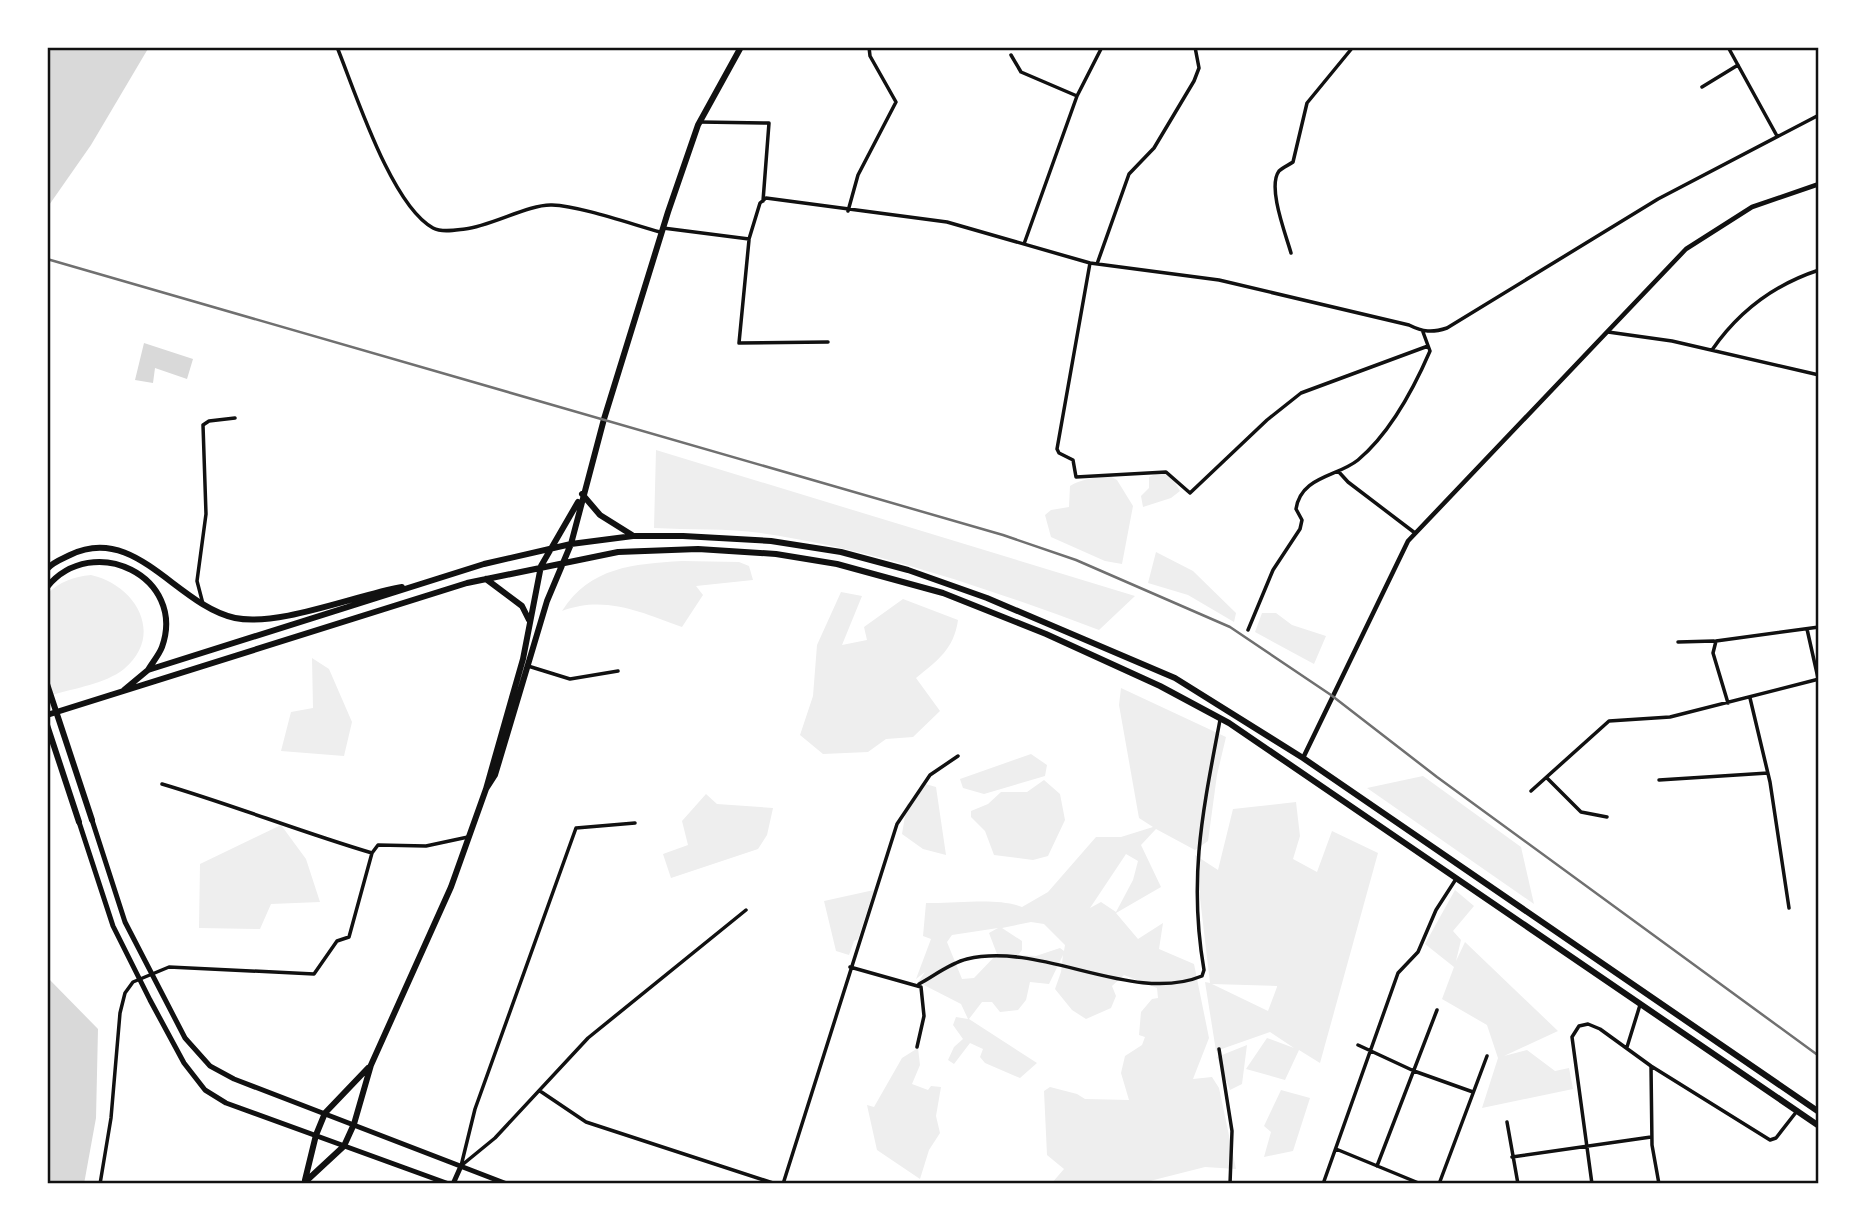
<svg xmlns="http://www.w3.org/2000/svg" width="1866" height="1231" viewBox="0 0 1866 1231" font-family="'Nunito Sans',sans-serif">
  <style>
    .green { fill: #eee; fill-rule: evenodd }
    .water { fill: #d9d9d9 }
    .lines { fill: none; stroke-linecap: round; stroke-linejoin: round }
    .minor { stroke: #111; stroke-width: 3.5 }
    .tertiary { stroke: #111; stroke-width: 4.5 }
    .secondary { stroke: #111; stroke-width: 5 }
    .trunk { stroke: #111; stroke-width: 6 }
    .rail { stroke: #707070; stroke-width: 2.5 }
    .neatline { fill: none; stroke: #111; stroke-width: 2.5 }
  </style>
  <rect width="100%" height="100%" fill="#fff"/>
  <!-- green -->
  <path class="green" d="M 656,450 L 1135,596 L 1099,630 C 989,589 878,550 761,533 C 727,528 689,530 654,528 Z
    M 1162,471 L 1171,476 L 1180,491 L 1171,498 L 1143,507 L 1141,496 L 1149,488 L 1149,477 Z
    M 1106,474 L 1117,480 L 1133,506 L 1122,564 L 1105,561 L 1051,537 L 1045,515 L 1051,510 L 1069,507 L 1070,486 C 1080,479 1094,479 1106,474 Z
    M 1156,552 L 1193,571 L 1236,613 L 1234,622 L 1188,595 L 1148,583 Z
    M 682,561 L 739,562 L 749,566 L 753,580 L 696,586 L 703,595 L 682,627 C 640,612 605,595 562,611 C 590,567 633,564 682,561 Z
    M 91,575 C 136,585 165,635 124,669 C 105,684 75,688 52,695 L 47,680 L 47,594 C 61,581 73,577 91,575 Z
    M 841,592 L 862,596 L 842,645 L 867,640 L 864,627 L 903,599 L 958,620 C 954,649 938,660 916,678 L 940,711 L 913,737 L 886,739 L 868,752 L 823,754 L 800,735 L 813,696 L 817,645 Z
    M 1262,613 L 1276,613 L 1292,625 L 1326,636 L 1314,664 L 1255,632 Z
    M 312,658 L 329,669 L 352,722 L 344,756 L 281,751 L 291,712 L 313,708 Z
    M 1121,688 L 1226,737 L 1217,775 L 1208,841 L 1195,850 L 1156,829 L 1141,845 L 1161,887 L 1116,913 L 1138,939 L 1163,923 L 1159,949 L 1194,964 L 1209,1038 L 1193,1079 L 1212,1077 L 1219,1088 L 1236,1169 L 1205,1167 L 1138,1184 L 1051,1184 L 1064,1169 L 1047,1155 L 1044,1091 L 1050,1087 L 1077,1094 L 1085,1099 L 1129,1100 L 1121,1073 L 1125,1056 L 1142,1045 L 1145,1037 L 1139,1035 L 1141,1012 L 1152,999 L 1158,998 L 1157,988 L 1124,975 L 1112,986 L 1116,996 L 1111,1008 L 1086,1019 L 1072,1010 L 1055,989 L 1061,972 L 1063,955 L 1049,984 L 1030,982 L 1026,1000 L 1018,1010 L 1000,1012 L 992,1002 L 982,1002 L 969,1019 L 1037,1063 L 1020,1078 L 985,1063 L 980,1057 L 983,1049 L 970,1043 L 954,1064 L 948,1060 L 954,1047 L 963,1039 L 953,1025 L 956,1017 L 968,1019 L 961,1004 L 918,982 L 925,972 L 916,979 L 931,939 L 923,936 L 926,903 C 955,904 997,897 1022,907 L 1048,892 L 1096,837 L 1121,837 L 1153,827 L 1139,818 L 1119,705 ZM 1126,854 L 1138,861 L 1133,880 L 1116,912 L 1101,902 L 1090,908 ZM 1031,922 L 1044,924 L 1065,945 L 1064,951 L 1060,948 L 1036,956 L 1018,955 L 1022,950 L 1022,941 L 1002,928 ZM 998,928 L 989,933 L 997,954 L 974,978 L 962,979 L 947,942 L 952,935 Z
    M 1031,754 L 1047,765 L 1045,776 L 984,794 L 963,788 L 960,779 Z
    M 1423,776 L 1521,847 L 1534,904 L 1367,788 Z
    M 1044,780 L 1060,794 L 1065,820 L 1048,856 L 1033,860 L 994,855 L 985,831 L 971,817 L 971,811 L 988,804 L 1001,792 L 1027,792 Z
    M 922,783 L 936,787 L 946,855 L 923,849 L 902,834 L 907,804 L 913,801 Z
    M 706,794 L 717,804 L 773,808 L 767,835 L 758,849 L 671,878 L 663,854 L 688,845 L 682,821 Z
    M 1296,802 L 1300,836 L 1293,859 L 1317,872 L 1332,831 L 1378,853 L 1320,1063 L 1299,1050 L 1285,1080 L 1246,1069 L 1267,1038 L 1294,1048 L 1270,1032 L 1216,1051 L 1205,982 L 1210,983 L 1195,855 L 1218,870 L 1233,809 ZM 1212,984 L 1277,986 L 1277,987 L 1268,1011 Z
    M 281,825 L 306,859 L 320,902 L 271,904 L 260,929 L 199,928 L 200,864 Z
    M 874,890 L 858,939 L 854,941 L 849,955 L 836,951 L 824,901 Z
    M 1455,890 L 1474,906 L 1453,931 L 1461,940 L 1456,961 L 1465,942 L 1558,1031 L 1504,1056 L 1527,1050 L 1555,1071 L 1569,1068 L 1573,1089 L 1482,1108 L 1498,1058 L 1487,1025 L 1442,999 L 1454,967 L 1425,944 Z
    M 1247,1045 L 1242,1084 L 1230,1090 L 1217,1057 Z
    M 918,1048 L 920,1065 L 912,1084 L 928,1090 L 931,1086 L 941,1087 L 936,1116 L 940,1133 L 929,1150 L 920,1179 L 877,1150 L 867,1105 L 874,1107 L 902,1058 Z
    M 1281,1090 L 1310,1098 L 1293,1151 L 1264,1157 L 1271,1132 L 1264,1126 Z"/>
  <!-- water -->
  <path class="water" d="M 47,47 L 149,47 L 91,145 L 47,208 Z
    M 144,343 L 193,359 L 187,379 L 155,368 L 153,383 L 135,380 Z
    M 47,977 L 98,1029 L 96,1118 L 84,1184 L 47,1184 Z"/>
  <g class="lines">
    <!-- minor -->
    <path class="minor" d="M 337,47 C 355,91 391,205 433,228 C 442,233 456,230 465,229 C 491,226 529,204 552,205 C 580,206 631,224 660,232
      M 1728,47 L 1777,136
      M 1011,55 L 1021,72 L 1077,96
      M 1702,87 L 1738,65
      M 700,122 L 769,123 L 763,201
      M 848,211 L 858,175 L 896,102 L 870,56 L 869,47
      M 663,228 L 749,239 L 760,203 L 766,198 L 947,222 L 1090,263 L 1219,280 L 1409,325 C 1423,332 1432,333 1447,328 L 1658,199 L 1819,115
      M 749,240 L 739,343 L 828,342
      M 1024,244 L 1077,96 L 1102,47
      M 1291,253 C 1286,235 1267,187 1279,171 C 1283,167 1289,165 1293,162 L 1307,103 L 1353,47
      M 1090,263 L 1057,449 L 1059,453 L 1073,460 L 1076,477 L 1166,472 L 1190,493 L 1267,420 L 1301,393 L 1428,346
      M 1097,264 L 1129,174 L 1154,148 L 1194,81 L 1199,68 L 1195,47
      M 1608,332 L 1672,341 L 1819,375
      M 1712,350 C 1739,311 1773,285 1819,270
      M 1338,471 L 1348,482 L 1415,533
      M 203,604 L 197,581 L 206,514 L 203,425 L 209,421 L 235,418
      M 1807,629 L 1818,678
      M 1248,630 L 1273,570 L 1300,529 L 1302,520 L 1296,509 C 1301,476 1337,477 1358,460 C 1389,434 1414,388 1430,351 L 1423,332
      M 1678,642 L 1714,641
      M 528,666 L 570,679 L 618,671
      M 1750,698 L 1770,782 L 1789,908
      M 1728,703 L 1713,653 L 1716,641 L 1819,627
      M 1547,778 L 1581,812 L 1607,817
      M 1659,780 L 1768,773
      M 162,784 C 233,805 301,832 372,853
      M 1531,791 L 1609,721 L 1670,717 L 1819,679
      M 850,967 L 921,987 L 924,1016 L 917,1047
      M 919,984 C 934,976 950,963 967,959 C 1042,941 1132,1005 1202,976 L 1204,970 C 1188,878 1203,810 1220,720
      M 1358,1045 L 1414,1071 L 1473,1092
      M 1627,1047 L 1640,1005
      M 1219,1049 L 1232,1131 L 1230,1184
      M 1651,1066 L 1652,1145 L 1659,1184
      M 540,1091 L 586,1122 L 776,1184
      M 1507,1122 L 1518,1184
      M 1336,1149 L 1421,1184
      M 1512,1157 L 1651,1137
      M 462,1165 L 495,1138 L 588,1038 L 746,910
      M 461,1166 L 475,1109 L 576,828 L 635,823
      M 1377,1166 L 1437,1010
      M 100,1184 L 111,1118 L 120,1013 L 125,993 L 133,982 L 169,967 L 314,974 L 337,941 L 349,937 L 372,853 L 378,845 L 426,846 L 468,837
      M 783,1184 L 897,824 L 930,775 L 958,756
      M 1323,1184 L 1398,973 L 1418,952 L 1436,910 L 1456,879
      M 1439,1184 L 1487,1056
      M 1592,1184 L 1572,1037 L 1579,1026 L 1588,1024 L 1600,1029 L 1651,1066 L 1770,1140 L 1776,1138 L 1797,1111"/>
    <!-- tertiary -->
    <path class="tertiary" d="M 1303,758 L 1408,541 L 1686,249 L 1752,207 L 1819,184"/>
    <!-- secondary -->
    <path class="secondary" d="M 92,820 L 125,922 L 185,1038 L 210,1066 L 234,1079 L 507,1184
      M 79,822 L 113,926 L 150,1000 L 184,1063 L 205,1090 L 226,1103 L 449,1184
      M 453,1184 L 461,1166"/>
    <!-- trunk -->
    <path class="trunk" d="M 582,494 L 600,515 L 632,535
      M 47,569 C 53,562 62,559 70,555 C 135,523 176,605 235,618 C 279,627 356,595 402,587
      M 486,579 L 522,606 L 529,620
      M 47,587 C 93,531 187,577 162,647 C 159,655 152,663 148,670
      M 47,684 L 92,820
      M 124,690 L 148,670 L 484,564 L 571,544 L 633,536 L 683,536 L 771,541 L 841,552 L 908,570 L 987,598 L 1175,678 L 1303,758 L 1819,1112
      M 47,715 L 467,583 L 618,552 L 698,549 L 776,554 L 837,564 L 943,593 L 1046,634 L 1160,686 L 1229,723 L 1819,1126
      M 47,725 L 79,822
      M 486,789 L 495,775 L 547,601 L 571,544 L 604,419 L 668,212 L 698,125 L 741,47
      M 305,1180 L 316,1135 L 325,1113 L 368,1068
      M 303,1184 L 344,1146 L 354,1124 L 371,1065 L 451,887 L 486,789 L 505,722 L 523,659 L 541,566 L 578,502"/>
    <!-- rail -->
    <path class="rail" d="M 47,259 L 1003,535 L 1076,560 L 1230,627 L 1331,695 L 1437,777 L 1819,1056"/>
  </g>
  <!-- border -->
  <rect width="1866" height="1231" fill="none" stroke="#ffffff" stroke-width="98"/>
  <rect x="49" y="49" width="1768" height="1133" class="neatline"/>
</svg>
